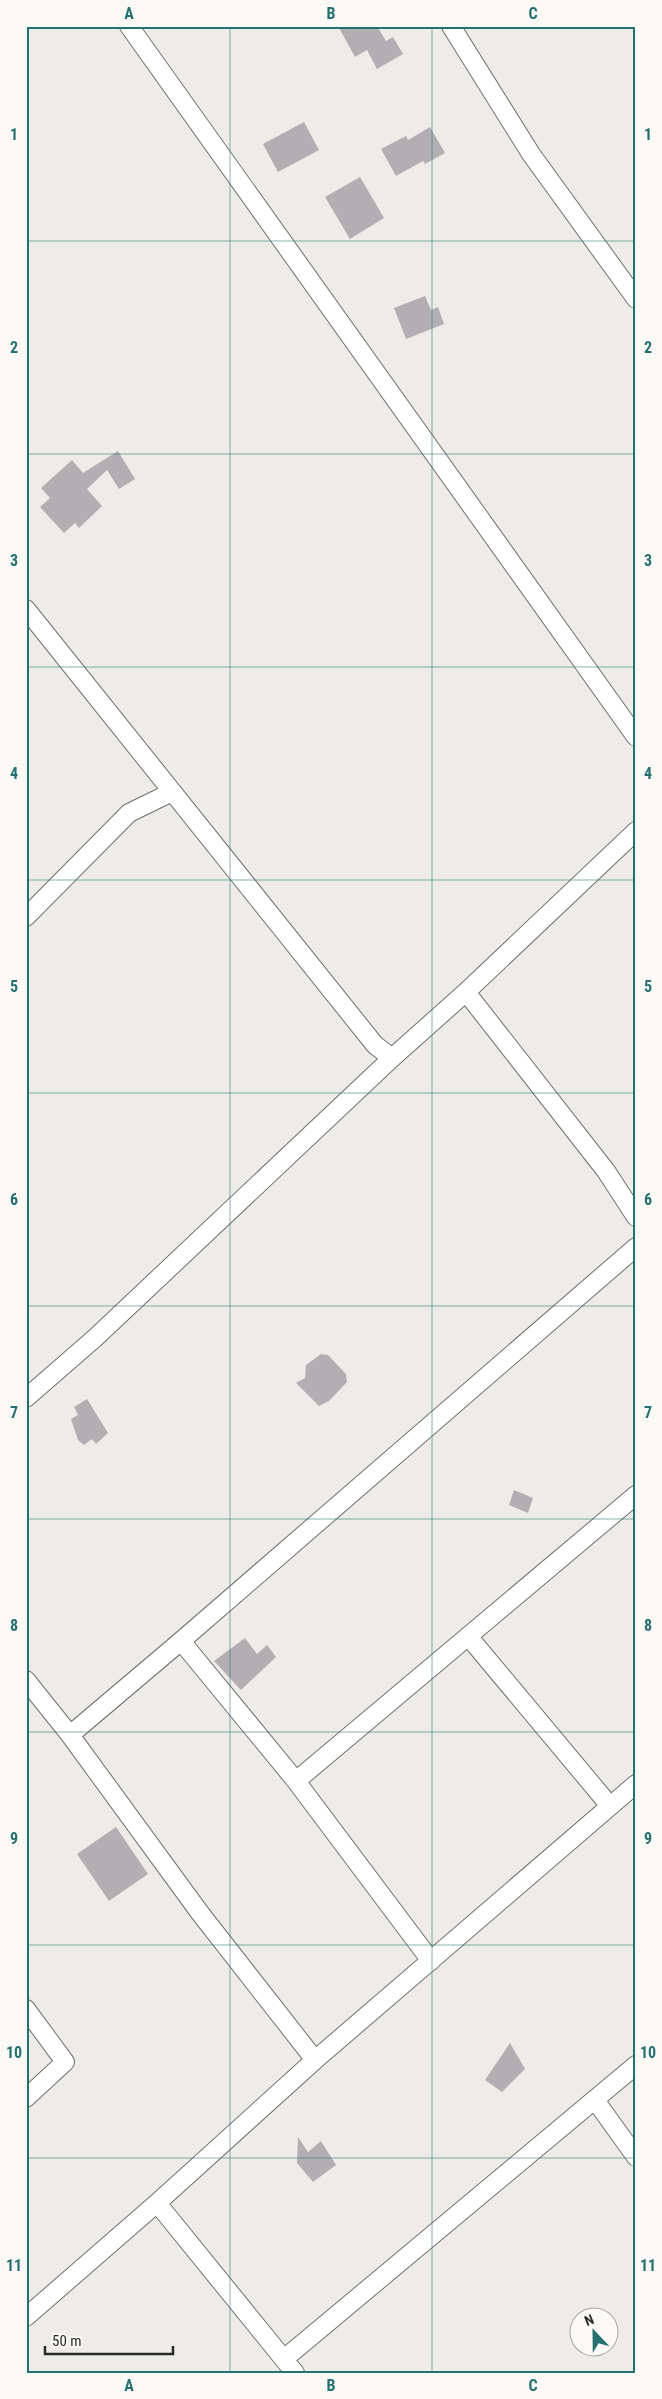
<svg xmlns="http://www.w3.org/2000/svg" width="662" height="2399" viewBox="0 0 662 2399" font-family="'Roboto Condensed',sans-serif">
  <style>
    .building { fill: #b2afb2 }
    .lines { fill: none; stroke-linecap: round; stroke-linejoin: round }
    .minor-casing { stroke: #71706d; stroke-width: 20 }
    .minor { stroke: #fff; stroke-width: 18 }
    .grid { fill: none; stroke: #267170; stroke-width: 1; stroke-opacity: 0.55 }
    .neatline { fill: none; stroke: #267170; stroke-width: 2 }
    .grid-label { font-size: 16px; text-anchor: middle; font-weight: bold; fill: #267170 }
  </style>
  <rect width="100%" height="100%" fill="#edece8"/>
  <!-- building -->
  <path class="building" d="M 338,26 L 377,26 L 386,41 L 393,37 L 403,54 L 377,69 L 367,50 L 355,57 Z
    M 304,122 L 319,150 L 278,172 L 263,144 Z
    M 430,127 L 445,153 L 425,164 L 423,161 L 396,176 L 381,149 L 406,136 L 408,140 Z
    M 360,177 L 384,218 L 350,239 L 325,197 Z
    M 425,296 L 431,310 L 438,307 L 444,324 L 406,339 L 394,308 Z
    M 118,451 L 135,479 L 119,489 L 107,470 L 87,489 L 102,506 L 79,528 L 75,523 L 64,533 L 40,507 L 50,498 L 41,488 L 72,460 L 83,473 Z
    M 321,1354 L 328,1355 L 346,1374 L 347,1382 L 329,1401 L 319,1406 L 296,1383 L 305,1378 L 306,1365 Z
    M 87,1399 L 108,1433 L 96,1444 L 92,1439 L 84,1445 L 78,1440 L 71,1419 L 78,1415 L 74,1407 Z
    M 514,1490 L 533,1498 L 528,1513 L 509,1505 Z
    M 245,1638 L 257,1654 L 267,1645 L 276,1657 L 241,1690 L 214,1661 Z
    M 116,1827 L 148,1874 L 109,1901 L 77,1854 Z
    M 510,2043 L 525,2069 L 502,2092 L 485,2080 Z
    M 298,2137 L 308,2152 L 321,2141 L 336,2165 L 313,2182 L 297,2163 Z"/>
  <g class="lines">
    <defs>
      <path id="minor" d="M 129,26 L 636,737
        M 451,26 L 531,154 L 636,299
        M 26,609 L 375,1045 L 392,1058
        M 26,917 L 129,813 L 172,792
        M 466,992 L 606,1171 L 636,1217
        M 26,1398 L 95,1338 L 392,1058 L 466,992 L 636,831
        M 468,1636 L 610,1806
        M 181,1641 L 296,1781
        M 26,1680 L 70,1735 L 200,1913 L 315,2060
        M 70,1735 L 181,1641 L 636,1247
        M 431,1961 L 296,1781 L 636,1495
        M 26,2009 L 65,2062 L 26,2098
        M 595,2100 L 636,2157
        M 157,2203 L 295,2373
        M 26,2317 L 157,2203 L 315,2060 L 636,1784
        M 284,2359 L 636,2065"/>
    </defs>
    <!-- minor casing -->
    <use href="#minor" class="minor-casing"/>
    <!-- minor -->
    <use href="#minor" class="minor"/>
  </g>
  <!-- grid -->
  <path class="grid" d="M 230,26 L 230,2373M 432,26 L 432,2373M 26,241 L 636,241M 26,454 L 636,454M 26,667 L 636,667M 26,880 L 636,880M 26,1093 L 636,1093M 26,1306 L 636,1306M 26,1519 L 636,1519M 26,1732 L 636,1732M 26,1945 L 636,1945M 26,2158 L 636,2158"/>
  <!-- border -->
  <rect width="662" height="2399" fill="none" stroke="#faf9f5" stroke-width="55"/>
  <!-- north arrow -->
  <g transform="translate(594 2332) rotate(338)"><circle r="24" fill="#faf9f5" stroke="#a7a6a3"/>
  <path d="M0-4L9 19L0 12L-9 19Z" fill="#267170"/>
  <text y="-8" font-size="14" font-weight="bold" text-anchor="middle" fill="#2b2a29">N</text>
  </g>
  <!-- scale -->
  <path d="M45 2346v8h128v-8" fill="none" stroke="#2b2a29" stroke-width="2.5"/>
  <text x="52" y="2346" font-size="15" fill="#2b2a29" stroke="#faf9f5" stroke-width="4" paint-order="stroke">50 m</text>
  <rect x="28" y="28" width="606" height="2344" class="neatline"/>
  <g class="grid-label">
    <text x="129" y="19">A</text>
    <text x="331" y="19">B</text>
    <text x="533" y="19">C</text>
    <text x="14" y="140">1</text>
    <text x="648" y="140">1</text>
    <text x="14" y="353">2</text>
    <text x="648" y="353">2</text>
    <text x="14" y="566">3</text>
    <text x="648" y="566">3</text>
    <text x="14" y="779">4</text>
    <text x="648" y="779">4</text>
    <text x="14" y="992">5</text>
    <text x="648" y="992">5</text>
    <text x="14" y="1205">6</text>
    <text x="648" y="1205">6</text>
    <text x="14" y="1418">7</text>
    <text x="648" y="1418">7</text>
    <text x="14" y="1631">8</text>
    <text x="648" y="1631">8</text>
    <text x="14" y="1844">9</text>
    <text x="648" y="1844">9</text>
    <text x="14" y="2058">10</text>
    <text x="648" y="2058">10</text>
    <text x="14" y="2271">11</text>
    <text x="648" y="2271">11</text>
    <text x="129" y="2391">A</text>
    <text x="331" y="2391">B</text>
    <text x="533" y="2391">C</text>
  </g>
</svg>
